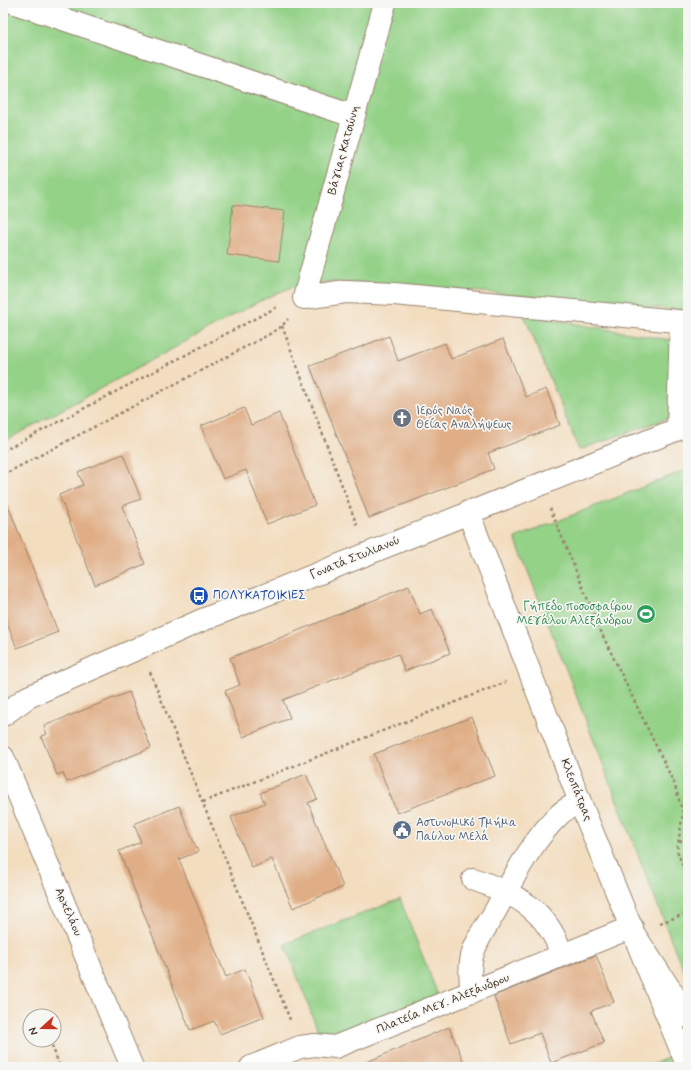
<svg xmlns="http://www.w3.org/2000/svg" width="691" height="1070" viewBox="0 0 691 1070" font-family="Mynerve,sans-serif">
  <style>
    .green { fill: #94d288; stroke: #687e53 }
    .building { fill: #e0ae86 }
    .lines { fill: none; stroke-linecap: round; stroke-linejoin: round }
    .pedestrian-casing { stroke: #97846e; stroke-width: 24 }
    .minor-casing { stroke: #97846e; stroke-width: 24 }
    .secondary-casing { stroke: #97846e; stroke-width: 24 }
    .path { stroke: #97846e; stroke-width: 2.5; stroke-dasharray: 3 3; stroke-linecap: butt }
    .pedestrian { stroke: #fff; stroke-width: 22 }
    .minor { stroke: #fff; stroke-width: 22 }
    .secondary { stroke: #fff; stroke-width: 22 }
    .labels { text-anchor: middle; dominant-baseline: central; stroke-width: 3.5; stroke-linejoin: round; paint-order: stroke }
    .street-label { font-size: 12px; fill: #3b2a1e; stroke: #f6f6f2 }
    .worship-label { font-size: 12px; fill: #5b616d; stroke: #f6f6f2; text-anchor: start }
    .transit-label { font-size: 12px; fill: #164399; stroke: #f6f6f2; text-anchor: start }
    .leisure-label { font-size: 12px; fill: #27864d; stroke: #f6f6f2; text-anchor: end }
    .service-label { font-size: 12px; fill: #4e5e75; stroke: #f6f6f2; text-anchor: start }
  </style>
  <rect width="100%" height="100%" fill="#f6f6f2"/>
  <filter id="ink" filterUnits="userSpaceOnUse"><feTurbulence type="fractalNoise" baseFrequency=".025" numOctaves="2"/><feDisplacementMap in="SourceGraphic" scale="8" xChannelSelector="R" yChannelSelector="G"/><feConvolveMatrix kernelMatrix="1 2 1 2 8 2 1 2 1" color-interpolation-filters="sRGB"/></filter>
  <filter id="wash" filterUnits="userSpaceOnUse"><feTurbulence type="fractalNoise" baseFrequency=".012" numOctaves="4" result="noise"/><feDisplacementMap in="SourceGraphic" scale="16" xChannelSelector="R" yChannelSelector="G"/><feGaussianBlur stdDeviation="0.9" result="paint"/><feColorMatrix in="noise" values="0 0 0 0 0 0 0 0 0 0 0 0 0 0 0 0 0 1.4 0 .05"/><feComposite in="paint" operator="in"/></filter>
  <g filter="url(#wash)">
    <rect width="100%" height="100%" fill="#f3ddbf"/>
    <!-- green -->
    <path class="green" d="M 3,3 L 688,3 L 688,311 L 395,284 L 327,282 L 300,285 L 287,289 L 256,303 L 3,442 Z
      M 524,315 L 688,343 L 688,411 L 579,450 Z
      M 688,469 L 688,978 L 677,955 L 515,538 Z
      M 400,899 L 438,995 L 321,1039 L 285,944 Z
      M 672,1056 L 676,1067 L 646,1067 Z"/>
    <g id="blocks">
      <!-- building -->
      <path class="building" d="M 233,205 L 285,211 L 279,261 L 227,255 Z
        M 389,336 L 398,361 L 445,343 L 451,359 L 503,339 L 526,397 L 546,389 L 560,425 L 488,453 L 494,469 L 369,518 L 310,366 Z
        M 244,408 L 251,425 L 279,413 L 315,505 L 267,524 L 246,470 L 223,479 L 201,426 Z
        M 123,454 L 141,499 L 122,506 L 145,564 L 95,585 L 59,495 L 83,485 L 78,472 Z
        M 3,498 L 5,498 L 58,632 L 17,648 L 3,613 Z
        M 409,586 L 420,614 L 432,609 L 450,653 L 405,671 L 398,654 L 283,700 L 290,718 L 243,737 L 225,691 L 240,685 L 230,658 Z
        M 129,692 L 151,748 L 67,782 L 63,773 L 57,775 L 41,736 L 47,734 L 44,726 Z
        M 472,717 L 495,776 L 397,813 L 374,754 Z
        M 306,774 L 317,799 L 308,803 L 343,887 L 293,908 L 272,859 L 252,868 L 231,817 L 265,803 L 260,793 Z
        M 179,806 L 198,852 L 179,859 L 226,977 L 245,969 L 264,1017 L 220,1034 L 214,1021 L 190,1030 L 119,851 L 141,842 L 134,824 Z
        M 596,955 L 614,1002 L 591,1011 L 604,1043 L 551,1063 L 540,1033 L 511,1044 L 494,996 Z
        M 449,1027 L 466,1067 L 355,1067 Z"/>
    </g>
  </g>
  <g filter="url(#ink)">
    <use href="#blocks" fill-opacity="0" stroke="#97846e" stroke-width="1"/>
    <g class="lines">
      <defs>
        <path id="pedestrian" d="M 473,879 C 516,894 547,909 562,955
          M 472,992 C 470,980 469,968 472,956 C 476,941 485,928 493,915 C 512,881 531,841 560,814 C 565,809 574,805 580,802
          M 251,1067 L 300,1047 L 315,1045 L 335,1047 L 632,927"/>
        <path id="minor" d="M 15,3 L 353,116
          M 385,3 L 304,298 L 346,292 L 394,294 L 688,322
          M 678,429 L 681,321
          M 468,512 L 580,802 L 688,1067
          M 3,715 L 28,697 L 200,621 L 688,425
          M 3,757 L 132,1067"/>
        <path id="secondary" d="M 636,937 L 688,1017"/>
      </defs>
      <!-- pedestrian casing -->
      <use href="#pedestrian" class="pedestrian-casing"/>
      <!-- minor casing -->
      <use href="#minor" class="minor-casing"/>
      <!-- secondary casing -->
      <use href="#secondary" class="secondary-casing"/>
      <!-- path -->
      <path class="path" d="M 282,326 L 358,528
        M 3,451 L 279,306
        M 3,475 L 268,335 L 282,326 L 288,319
        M 550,508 L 602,634 L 674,783 L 683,813 L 677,850 L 688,881
        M 150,672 L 291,1022
        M 203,802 L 506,682
        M 679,842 L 688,837
        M 660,923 L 688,913
        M 50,1040 L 60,1067"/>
      <!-- pedestrian -->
      <use href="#pedestrian" class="pedestrian"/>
      <!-- minor -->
      <use href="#minor" class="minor"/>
      <!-- secondary -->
      <use href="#secondary" class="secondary"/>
    </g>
  </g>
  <!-- icons -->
  <defs>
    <symbol id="church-disc" viewBox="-11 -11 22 22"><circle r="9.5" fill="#6b7280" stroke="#f6f6f2"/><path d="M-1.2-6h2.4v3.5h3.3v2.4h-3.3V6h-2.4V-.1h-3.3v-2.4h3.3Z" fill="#fff"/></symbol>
    <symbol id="bus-disc" viewBox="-11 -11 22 22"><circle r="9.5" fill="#1a4fb4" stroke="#f6f6f2"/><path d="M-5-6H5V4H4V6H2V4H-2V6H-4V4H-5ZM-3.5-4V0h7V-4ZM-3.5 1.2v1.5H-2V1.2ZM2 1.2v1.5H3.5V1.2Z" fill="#fff"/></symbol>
    <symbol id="stadium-disc" viewBox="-11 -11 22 22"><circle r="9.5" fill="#2e9e5b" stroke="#f6f6f2"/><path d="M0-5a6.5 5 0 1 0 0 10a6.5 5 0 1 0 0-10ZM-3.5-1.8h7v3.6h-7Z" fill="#fff"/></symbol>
    <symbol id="civic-disc" viewBox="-11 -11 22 22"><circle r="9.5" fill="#5c6f8a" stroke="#f6f6f2"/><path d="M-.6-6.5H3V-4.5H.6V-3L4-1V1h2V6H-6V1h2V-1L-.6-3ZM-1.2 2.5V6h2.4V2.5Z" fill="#fff"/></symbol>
  </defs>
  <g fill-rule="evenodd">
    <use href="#church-disc" x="391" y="407" width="22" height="22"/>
    <use href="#bus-disc" x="188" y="585" width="22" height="22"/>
    <use href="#stadium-disc" x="635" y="603" width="22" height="22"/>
    <use href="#civic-disc" x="391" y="819" width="22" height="22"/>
  </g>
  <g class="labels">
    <!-- street labels -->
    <g class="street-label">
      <text transform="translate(344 150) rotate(-75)">Βάγιας Κατσώνη</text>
      <text transform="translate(355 558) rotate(-22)">Γονατά Στυλιανού</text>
      <text transform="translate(576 790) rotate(68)">Κλεοπάτρας</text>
      <text transform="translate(68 912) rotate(67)">Αρχελάου</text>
      <text transform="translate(443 1004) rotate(-22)">Πλατεία Μεγ. Αλεξάνδρου</text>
    </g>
    <!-- worship labels -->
    <g class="worship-label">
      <text x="416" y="411">Ιερός Ναός<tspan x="416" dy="14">Θείας Αναλήψεως</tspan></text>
    </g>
    <!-- transit labels -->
    <g class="transit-label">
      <text x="213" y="596">ΠΟΛΥΚΑΤΟΙΚΙΕΣ</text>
    </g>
    <!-- leisure labels -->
    <g class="leisure-label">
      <text x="632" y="607">Γήπεδο ποσοσφαίρου<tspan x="632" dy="14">Μεγάλου Αλεξάνδρου</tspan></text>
    </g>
    <!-- service labels -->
    <g class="service-label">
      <text x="416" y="823">Αστυνομικό Τμήμα<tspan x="416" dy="14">Παύλου Μελά</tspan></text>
    </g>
  </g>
  <!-- margin -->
  <rect width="691" height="1070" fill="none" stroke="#f6f6f2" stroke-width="16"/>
  <!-- north arrow -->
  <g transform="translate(42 1028) rotate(249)"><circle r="19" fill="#f6f6f2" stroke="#aba49d"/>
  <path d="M0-3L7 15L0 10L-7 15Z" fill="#c8321e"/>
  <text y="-6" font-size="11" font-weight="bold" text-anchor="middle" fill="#3b2a1e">N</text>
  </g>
</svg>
